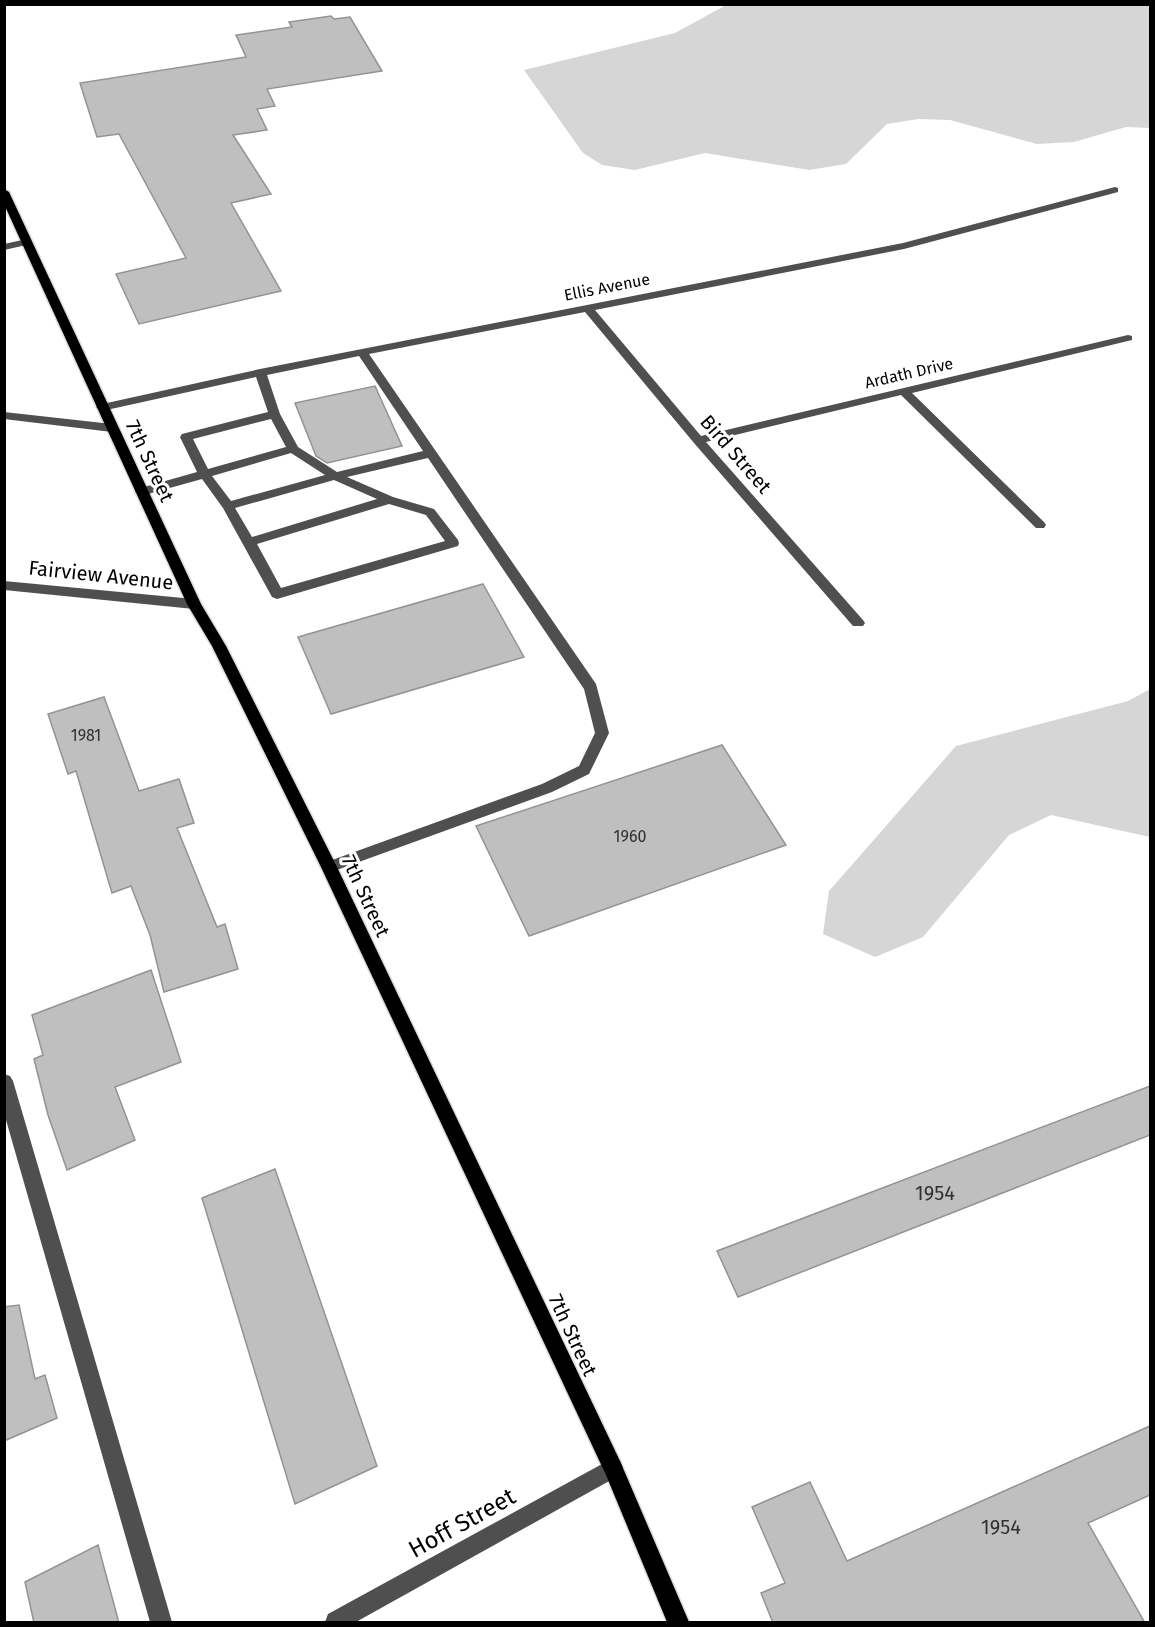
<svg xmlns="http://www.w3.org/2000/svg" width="1155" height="1627" viewBox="0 0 1155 1627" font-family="'Fira Sans',sans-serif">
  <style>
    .green { fill: #d6d6d6 }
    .building { fill: #bfbfbf; stroke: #939393; stroke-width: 1.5 }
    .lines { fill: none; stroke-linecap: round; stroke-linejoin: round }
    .major-casing { stroke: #dbdbdb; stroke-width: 3 }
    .minor { fill: #4f4f4f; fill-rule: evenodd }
    .major { fill: #000; fill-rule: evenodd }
    .labels { text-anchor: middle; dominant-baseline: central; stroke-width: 6; stroke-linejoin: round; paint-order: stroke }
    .far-street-label { font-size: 16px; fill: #000; stroke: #fff }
    .number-label { font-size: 16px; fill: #303030 }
    .street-label { font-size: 20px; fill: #000; stroke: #fff }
    .near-number-label { font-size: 20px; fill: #303030 }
    .near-street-label { font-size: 24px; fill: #000; stroke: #fff }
  </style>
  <rect width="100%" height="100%" fill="#fff"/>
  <!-- green -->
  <path class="green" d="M 728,4 L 1150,5 L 1150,128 L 1126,127 L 1074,142 L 1037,144 L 950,120 L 918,119 L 887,124 L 846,164 L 809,170 L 705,153 L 635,170 L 602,165 L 583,153 L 524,70 L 675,33 Z
    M 1150,689 L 1150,837 L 1051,815 L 1009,835 L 923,937 L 875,957 L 823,934 L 829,891 L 956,746 L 1128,701 Z"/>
  <!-- building -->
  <path class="building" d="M 331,16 L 334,19 L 350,17 L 382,71 L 267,89 L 275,106 L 257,109 L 267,130 L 233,135 L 271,194 L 231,203 L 281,291 L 139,324 L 116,274 L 186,258 L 119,134 L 97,137 L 80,83 L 246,57 L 236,35 L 292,27 L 289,22 Z
    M 375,386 L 402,446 L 327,463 L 316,456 L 295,403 Z
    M 483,584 L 524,657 L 331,714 L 298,637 Z
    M 104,697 L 139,791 L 179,779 L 194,823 L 177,828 L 217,927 L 225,924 L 238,969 L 164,992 L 150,935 L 131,886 L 112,893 L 76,771 L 68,774 L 48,714 Z
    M 722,745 L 786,845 L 529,936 L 476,826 Z
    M 151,970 L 181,1062 L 115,1087 L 135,1140 L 67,1170 L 48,1115 L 34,1059 L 43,1055 L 32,1015 Z
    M 1150,1086 L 1150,1135 L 738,1297 L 717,1251 Z
    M 275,1169 L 377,1466 L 295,1504 L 202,1198 Z
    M 19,1305 L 35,1379 L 45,1375 L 57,1418 L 4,1441 L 4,1307 Z
    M 1150,1426 L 1150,1495 L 1088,1523 L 1145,1623 L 773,1623 L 761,1593 L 785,1583 L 752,1507 L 810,1482 L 847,1561 Z
    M 98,1545 L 119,1623 L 34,1623 L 25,1582 Z"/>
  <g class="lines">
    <defs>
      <path id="major" d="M 4,189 L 9,192 L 201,604 L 226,646 L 337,867 L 620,1461 L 689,1622 L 667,1622 L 606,1475 L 321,867 L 212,646 L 187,604 L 4,204 Z"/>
    </defs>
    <!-- major casing -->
    <use href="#major" class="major-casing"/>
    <!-- minor -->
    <path class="minor" d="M 1115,187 L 1118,188 L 1118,192 L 904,249 L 595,310 L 701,436 L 1128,335 L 1132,336 L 1132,340 L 912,393 L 1044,522 L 1046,525 L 1044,528 L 1036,528 L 901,395 L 706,442 L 863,620 L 865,623 L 863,626 L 853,626 L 694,443 L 585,312 L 369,354 L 596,684 L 609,733 L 589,774 L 552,792 L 334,871 L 329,873 L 324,871 L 321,867 L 324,863 L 542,784 L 579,766 L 595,733 L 584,689 L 428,458 L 347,477 L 393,497 L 434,509 L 458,540 L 459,543 L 458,546 L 277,599 L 272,597 L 223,508 L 202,479 L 141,496 L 135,492 L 137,489 L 197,472 L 180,437 L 182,434 L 268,412 L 256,377 L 102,411 L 96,407 L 98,405 L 260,369 L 903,243 ZM 359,356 L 423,451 L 337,472 L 298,447 L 280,414 L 267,375 ZM 271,419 L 286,447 L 208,469 L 193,439 ZM 291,453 L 325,475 L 231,501 L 212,476 ZM 334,480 L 377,499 L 252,537 L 235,508 ZM 389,504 L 426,515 L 445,541 L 281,588 L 257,544 Z
      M 27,239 L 31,240 L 31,244 L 4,250 L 4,244 Z
      M 4,412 L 112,424 L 118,428 L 112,432 L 4,419 Z
      M 4,581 L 194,599 L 201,604 L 194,609 L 4,590 Z
      M 4,1074 L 10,1076 L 13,1081 L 172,1622 L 150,1622 L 4,1113 Z
      M 613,1458 L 620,1461 L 623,1468 L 620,1475 L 356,1622 L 325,1622 L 328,1614 Z"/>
    <!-- major -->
    <use href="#major" class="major"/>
  </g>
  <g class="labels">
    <!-- far-street labels -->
    <g class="far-street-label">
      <text transform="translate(607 287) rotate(-11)">Ellis Avenue</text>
      <text transform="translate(909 373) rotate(-13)">Ardath Drive</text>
    </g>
    <!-- number labels -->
    <g class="number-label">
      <text x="86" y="735">1981</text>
      <text x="630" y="836">1960</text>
    </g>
    <!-- street labels -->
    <g class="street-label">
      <text transform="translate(736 454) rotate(49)">Bird Street</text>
      <text transform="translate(150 461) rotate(65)">7th Street</text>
      <text transform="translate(101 575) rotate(6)">Fairview Avenue</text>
      <text transform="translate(366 896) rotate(65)">7th Street</text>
      <text transform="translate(573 1335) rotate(65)">7th Street</text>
    </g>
    <!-- near-number labels -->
    <g class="near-number-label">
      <text x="935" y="1193">1954</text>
      <text x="1001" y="1527">1954</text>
    </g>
    <!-- near-street labels -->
    <g class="near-street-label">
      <text transform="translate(462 1523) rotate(-29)">Hoff Street</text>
    </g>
  </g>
  <!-- border -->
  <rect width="1155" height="1627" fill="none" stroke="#000000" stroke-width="12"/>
</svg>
